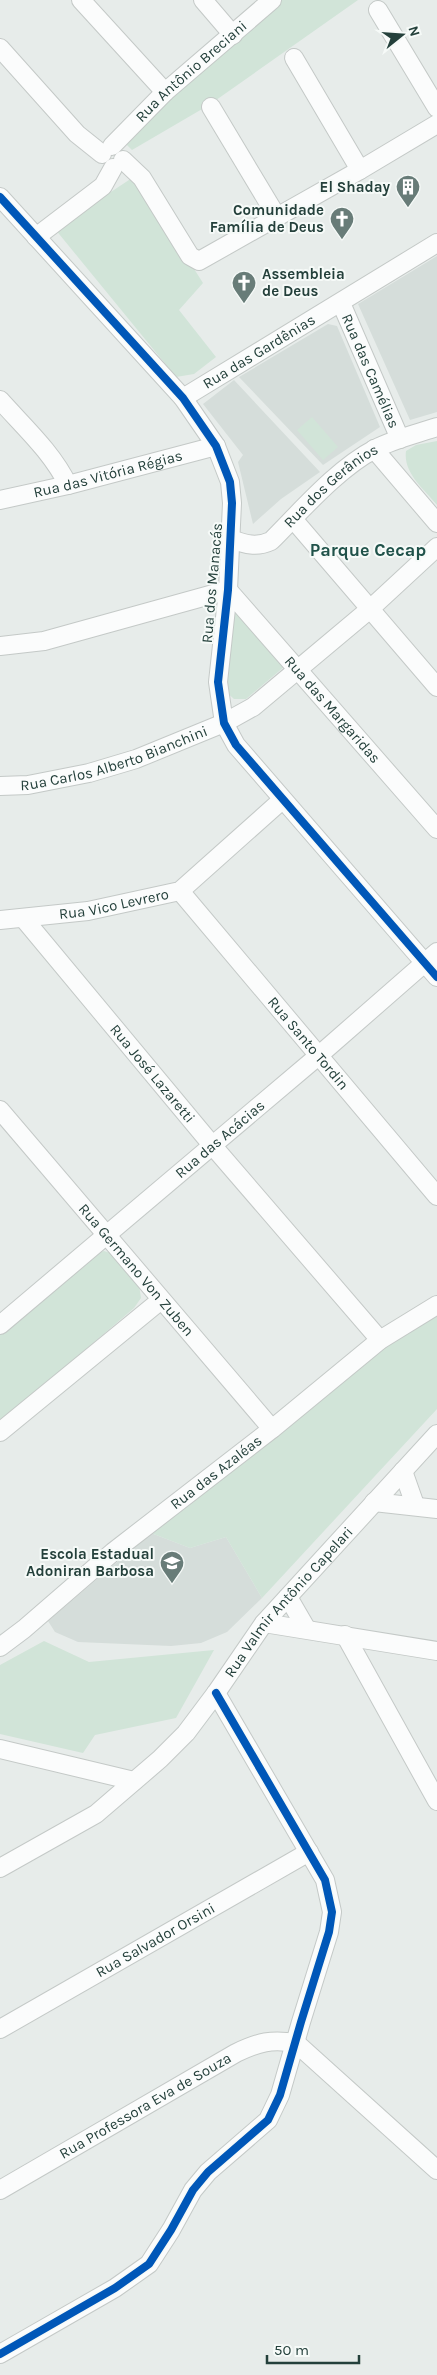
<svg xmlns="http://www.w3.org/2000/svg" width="437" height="2375" viewBox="0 0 437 2375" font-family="Karla,sans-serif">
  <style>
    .built { fill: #d5ddda }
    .green { fill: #d1e4d8 }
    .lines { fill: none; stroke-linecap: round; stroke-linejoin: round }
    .minor-casing { stroke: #c4c9c7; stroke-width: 20 }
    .minor { stroke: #fbfcfc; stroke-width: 18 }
    .cycleway-casing { stroke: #f6faf8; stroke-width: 11 }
    .cycleway { stroke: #0057b8; stroke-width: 8 }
    .labels { text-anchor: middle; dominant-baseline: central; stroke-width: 4; stroke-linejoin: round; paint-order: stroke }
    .street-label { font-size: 15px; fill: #24403b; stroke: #f6faf8 }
    .poi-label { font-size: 15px; font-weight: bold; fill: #24403b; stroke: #f6faf8; text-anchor: end }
    .quarter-label { font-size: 18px; font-weight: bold; fill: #20524a; stroke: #f6faf8 }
  </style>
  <rect width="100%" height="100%" fill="#e7ecea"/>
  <!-- built -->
  <path class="built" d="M 437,256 L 437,412 L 410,420 L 358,304 Z
    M 328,324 L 337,326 L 380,427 L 323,465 L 239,377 Z
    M 234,380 L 320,472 L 281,499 L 253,524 L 238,462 L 243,455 L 203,404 Z
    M 151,1533 L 190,1548 L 226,1537 L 262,1598 L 227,1632 L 201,1643 L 171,1646 L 78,1642 L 55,1632 L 48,1621 Z"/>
  <!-- green -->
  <path class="green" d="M 279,0 L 358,0 L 209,105 L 132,150 L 121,139 Z
    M 135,176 L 203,283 L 179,310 L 216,357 L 194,374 L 176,377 L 55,229 Z
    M 312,417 L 338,447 L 323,460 L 297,430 Z
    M 437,441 L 437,505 C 424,489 403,473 406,451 L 416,445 Z
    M 239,610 L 284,667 L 246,699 L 234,699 L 223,689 L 230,612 Z
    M 104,1251 L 116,1255 L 139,1285 L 141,1298 L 134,1308 L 0,1423 L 0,1333 L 89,1256 Z
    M 437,1305 L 437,1409 L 262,1598 L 226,1537 L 190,1548 L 151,1533 Z
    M 44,1641 L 89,1662 L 214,1650 L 176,1718 L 95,1735 L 83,1753 L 0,1734 L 0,1665 Z"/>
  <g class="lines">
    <defs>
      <g id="minor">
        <path d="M 81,0 L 165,92"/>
        <path d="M 203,0 L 233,35"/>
        <path d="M 378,10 L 437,108"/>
        <path d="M 0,48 L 77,134 L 102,154"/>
        <path d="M 294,58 L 360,170"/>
        <path d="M 211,107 L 277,217"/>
        <path id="s1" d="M 112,146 L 165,92 L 272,0"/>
        <path d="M 123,160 L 142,178 L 190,256 L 199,261 L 360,170 L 437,124"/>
        <path d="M 0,197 L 183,398 L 216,446 L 230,482 L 232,503 L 228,590 L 218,682 L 224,723 L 236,745 L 437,977"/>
        <path d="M 36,237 L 103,186 L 113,168"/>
        <path id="s2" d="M 341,303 L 400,439"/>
        <path id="s3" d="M 183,398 L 437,243"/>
        <path d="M 0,400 C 24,427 52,452 68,485"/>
        <path d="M 374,449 L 437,523"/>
        <path id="s4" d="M 0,500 L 68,485 L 216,446"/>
        <path d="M 293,519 L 437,687"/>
        <path id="s5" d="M 230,539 C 245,544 256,548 271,541 C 301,511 338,468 375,449 C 394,439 416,434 437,427"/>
        <path id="s6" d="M 0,646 L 44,641 L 228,590 L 437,829"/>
        <path id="s7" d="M 0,786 L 28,785 L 89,773 L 136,759 L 224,723 L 253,707 L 370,609 L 437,547"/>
        <path id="s8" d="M 180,891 L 437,1196"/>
        <path id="s9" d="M 24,919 L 212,1145 L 380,1340"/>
        <path id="s10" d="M 0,920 L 88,911 L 180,891 L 282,800"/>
        <path id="s11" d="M 0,1110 L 272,1429"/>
        <path id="s12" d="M 0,1325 L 317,1057 L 437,952"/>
        <path d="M 0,1432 L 161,1300"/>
        <path d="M 403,1471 L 415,1505"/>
        <path d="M 374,1502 L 437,1509"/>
        <path d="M 288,1597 L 306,1628"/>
        <path d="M 264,1623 L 437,1651"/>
        <path d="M 345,1635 L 437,1801"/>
        <path id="s13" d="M 0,1647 L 24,1629 L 113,1552 L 272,1429 L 380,1340 L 437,1305"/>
        <path d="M 0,1749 L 134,1781"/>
        <path id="s14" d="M 0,1868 L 96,1814 L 160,1759 L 186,1733 L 216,1693 L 264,1623 L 437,1434"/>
        <path id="s15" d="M 0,2029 L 309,1852"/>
        <path d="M 296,2043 L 437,2170"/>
        <path id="s16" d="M 0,2190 L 236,2053 C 259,2042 271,2039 296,2043"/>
        <path d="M 0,2354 L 115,2288 L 149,2264 L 171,2230 L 193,2190 L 208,2172 L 268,2120 L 280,2095 L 301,2022 L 329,1932 L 332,1912 L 325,1880 L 216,1693"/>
      </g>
    </defs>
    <!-- minor casing -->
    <use href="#minor" class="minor-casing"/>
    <!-- minor -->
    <use href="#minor" class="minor"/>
    <defs>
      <path id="cycleway" d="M 0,197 L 183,398 L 216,446 L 230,482 L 232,503 L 228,590 L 218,682 L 224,723 L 236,745 L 437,977
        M 0,2354 L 115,2288 L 149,2264 L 171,2230 L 193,2190 L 208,2172 L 268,2120 L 280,2095 L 301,2022 L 329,1932 L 332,1912 L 325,1880 L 216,1693"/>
    </defs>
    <!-- cycleway casing -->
    <use href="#cycleway" class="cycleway-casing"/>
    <!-- cycleway -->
    <use href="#cycleway" class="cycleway"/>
  </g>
  <!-- icons -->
  <defs>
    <symbol id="building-pin" viewBox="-11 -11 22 30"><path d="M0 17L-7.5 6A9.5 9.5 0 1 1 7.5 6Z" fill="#687c78" stroke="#f6faf8"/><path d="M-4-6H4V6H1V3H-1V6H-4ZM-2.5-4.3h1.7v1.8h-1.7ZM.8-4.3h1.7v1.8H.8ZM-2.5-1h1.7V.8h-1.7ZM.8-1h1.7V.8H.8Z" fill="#fff"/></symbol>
    <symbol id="church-pin" viewBox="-11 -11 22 30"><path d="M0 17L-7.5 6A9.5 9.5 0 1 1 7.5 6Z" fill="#687c78" stroke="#f6faf8"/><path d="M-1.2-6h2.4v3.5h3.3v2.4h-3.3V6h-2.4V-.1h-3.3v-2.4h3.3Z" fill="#fff"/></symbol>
    <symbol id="school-pin" viewBox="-11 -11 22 30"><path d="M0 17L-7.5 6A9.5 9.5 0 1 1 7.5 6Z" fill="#687c78" stroke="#f6faf8"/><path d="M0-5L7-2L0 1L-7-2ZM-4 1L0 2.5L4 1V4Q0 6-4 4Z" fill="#fff"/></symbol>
  </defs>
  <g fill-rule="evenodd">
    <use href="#building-pin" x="394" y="173" width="28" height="38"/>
    <use href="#church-pin" x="328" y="205" width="28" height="38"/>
    <use href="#church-pin" x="230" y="269" width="28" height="38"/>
    <use href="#school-pin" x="158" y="1549" width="28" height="38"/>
  </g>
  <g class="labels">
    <!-- street labels -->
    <g class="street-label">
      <text stroke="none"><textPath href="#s1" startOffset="109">Rua Antônio Breciani</textPath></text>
      <text stroke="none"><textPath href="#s3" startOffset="89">Rua das Gardênias</textPath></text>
      <text stroke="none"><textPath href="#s2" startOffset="74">Rua das Camélias</textPath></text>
      <text stroke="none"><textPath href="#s4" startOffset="111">Rua das Vitória Régias</textPath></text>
      <text stroke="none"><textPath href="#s5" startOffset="124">Rua dos Gerânios</textPath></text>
      <text transform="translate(212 583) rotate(-85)">Rua dos Manacás</text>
      <text stroke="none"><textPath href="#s6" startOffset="394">Rua das Margaridas</textPath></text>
      <text stroke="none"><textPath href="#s7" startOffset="118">Rua Carlos Alberto Bianchini</textPath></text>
      <text stroke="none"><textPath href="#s10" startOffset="115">Rua Vico Levrero</textPath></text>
      <text stroke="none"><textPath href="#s8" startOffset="199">Rua Santo Tordin</textPath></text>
      <text stroke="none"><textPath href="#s9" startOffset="201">Rua José Lazaretti</textPath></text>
      <text stroke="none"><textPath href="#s12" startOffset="288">Rua das Acácias</textPath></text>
      <text stroke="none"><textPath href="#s11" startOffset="210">Rua Germano Von Zuben</textPath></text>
      <text stroke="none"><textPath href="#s13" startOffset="278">Rua das Azaléas</textPath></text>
      <text stroke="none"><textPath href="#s14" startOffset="398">Rua Valmir Antônio Capelari</textPath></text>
      <text stroke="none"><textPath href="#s15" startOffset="179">Rua Salvador Orsini</textPath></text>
      <text stroke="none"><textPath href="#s16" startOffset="168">Rua Professora Eva de Souza</textPath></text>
    </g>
    <!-- poi labels -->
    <g class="poi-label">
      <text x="390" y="187">El Shaday</text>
      <text x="324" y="210">Comunidade<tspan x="324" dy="17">Família de Deus</tspan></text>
      <text x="262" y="274" text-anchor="start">Assembleia<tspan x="262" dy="17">de Deus</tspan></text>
      <text x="154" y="1554">Escola Estadual<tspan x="154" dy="17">Adoniran Barbosa</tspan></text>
    </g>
    <!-- quarter labels -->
    <g class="quarter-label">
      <text x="368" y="550">Parque Cecap</text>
    </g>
  </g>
  <!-- north arrow -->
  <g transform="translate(402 35) rotate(73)" stroke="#f6faf8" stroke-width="4" paint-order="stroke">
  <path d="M0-4L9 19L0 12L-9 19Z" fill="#24403b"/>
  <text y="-8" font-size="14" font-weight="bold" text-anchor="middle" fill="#24403b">N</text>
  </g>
  <!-- scale -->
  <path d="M267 2355v8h92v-8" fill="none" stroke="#24403b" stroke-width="2.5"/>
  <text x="274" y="2355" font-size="15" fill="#24403b" stroke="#f6faf8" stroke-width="4" paint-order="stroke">50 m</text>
</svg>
